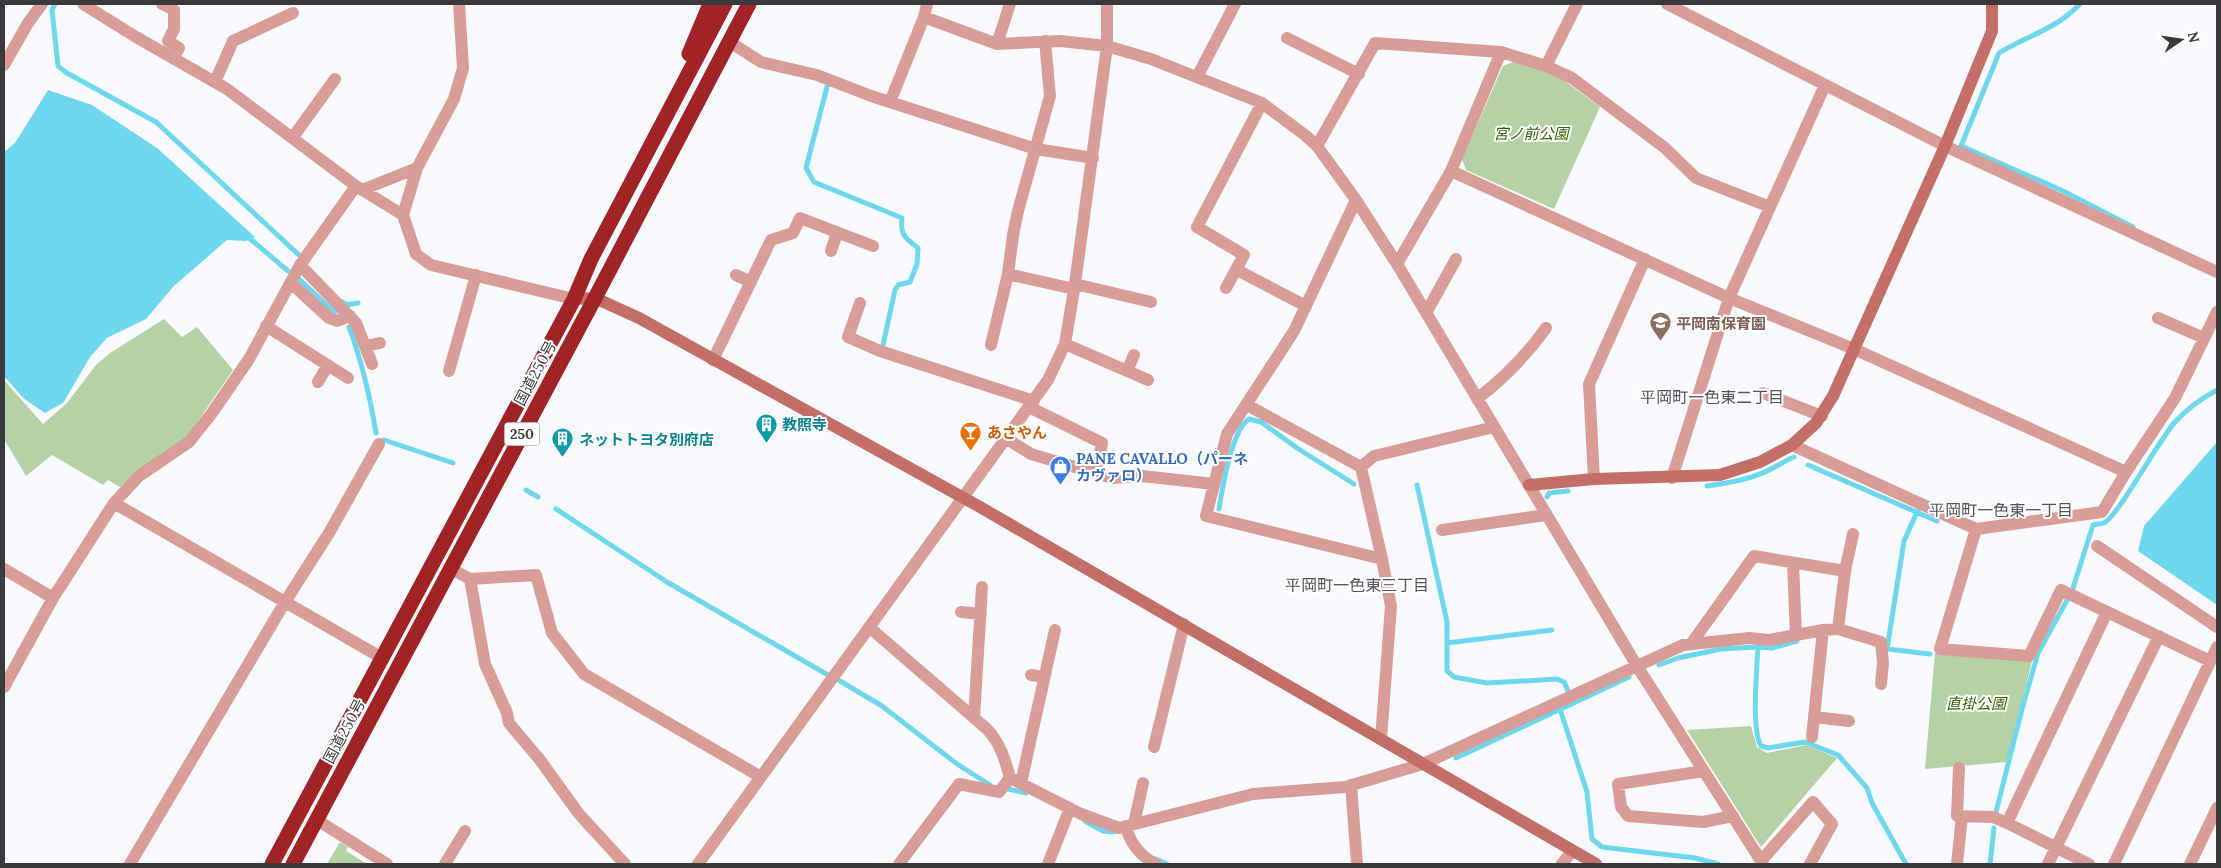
<svg xmlns="http://www.w3.org/2000/svg" width="2221" height="868" viewBox="0 0 2221 868" font-family="Lora,'Noto Sans JP',serif">
  <style>
    .green { fill: #b5d2a5 }
    .water { fill: #6fd7ed }
    .lines { fill: none; stroke-linecap: round; stroke-linejoin: round }
    .stream { stroke: #6fd7ed; stroke-width: 5 }
    .street { stroke: #d99d97; stroke-width: 12 }
    .secondary { stroke: #c36e67; stroke-width: 12 }
    .highway { stroke: #a02426; stroke-width: 15 }
    .labels { text-anchor: middle; dominant-baseline: central; stroke-width: 4; stroke-linejoin: round; paint-order: stroke }
    .shield { fill: #fff; stroke: #757577; stroke-width: 1 }
    .shield-label { font-size: 14px; font-weight: bold; fill: #3a3a3d }
    .park-label { font-size: 15px; font-style: italic; fill: #326300; stroke: #fff }
    .education-label { font-size: 15px; font-weight: bold; fill: #785e54; stroke: #fff; text-anchor: start }
    .street-label { font-size: 15px; fill: #3a3a3d; stroke: #fff }
    .culture-label { font-size: 15px; font-weight: bold; fill: #0d838f; stroke: #fff; text-anchor: start }
    .food-label { font-size: 15px; font-weight: bold; fill: #c56008; stroke: #fff; text-anchor: start }
    .shop-label { font-size: 15px; font-weight: bold; fill: #366cbe; stroke: #fff; text-anchor: start }
    .neighbourhood-label { font-size: 16px; fill: #525358; stroke: #fff }
  </style>
  <rect width="100%" height="100%" fill="#f8faff"/>
  <!-- green -->
  <path class="green" d="M 1515,61 L 1558,76 L 1600,107 L 1554,209 L 1466,170 L 1462,159 L 1503,66 Z
    M 164,319 L 182,337 L 197,327 L 233,370 L 187,437 L 120,487 L 108,480 L 103,485 L 52,455 L 26,476 L 4,439 L 4,380 L 43,424 L 67,403 L 96,365 L 110,353 Z
    M 1935,653 L 2032,661 L 2007,762 L 1925,769 Z
    M 1751,726 L 1757,747 L 1767,753 L 1806,745 L 1837,758 L 1761,847 L 1687,730 Z
    M 340,842 L 348,847 L 346,851 L 367,864 L 327,864 Z"/>
  <!-- water -->
  <path class="water" d="M 48,90 L 92,105 L 157,148 L 255,237 L 246,241 L 227,240 L 174,286 L 146,319 L 107,338 L 90,357 L 63,403 L 45,413 L 23,398 L 4,376 L 4,152 L 15,143 Z
    M 2217,442 L 2217,605 L 2138,551 L 2144,526 Z"/>
  <g class="lines">
    <!-- stream -->
    <path class="stream" d="M 55,4 L 52,10 L 58,66 L 67,73 L 156,122 L 299,255
      M 2080,4 C 2055,30 2028,35 1999,53 L 1961,146 L 2061,190 L 2133,227
      M 831,84 L 828,83 L 806,168 L 814,182 L 902,218 C 900,235 905,238 918,248 L 917,264 L 910,282 L 898,285 L 895,290 L 883,345
      M 247,236 L 288,271
      M 298,278 L 335,313
      M 342,302 L 347,305 L 358,303
      M 349,327 C 362,361 370,397 376,433
      M 384,440 L 453,463
      M 1808,465 L 1937,521
      M 1417,485 L 1447,622 L 1447,671 L 1454,677 L 1487,683 L 1557,679 L 1564,682 L 1569,693
      M 1707,486 C 1729,483 1753,479 1773,468 C 1781,464 1786,460 1794,457
      M 526,490 L 538,497
      M 1547,497 L 1549,493 L 1568,491
      M 556,509 L 667,582 L 828,675
      M 1219,509 C 1222,489 1232,429 1249,419 L 1261,422 L 1297,448 L 1354,484
      M 1918,510 L 1904,541 L 1887,649 L 1930,654
      M 1447,643 L 1552,630
      M 1758,647 C 1757,668 1751,730 1761,746 L 1768,748 L 1805,742 L 1838,755 L 1867,788 L 1872,803 L 1906,864
      M 1659,665 L 1678,658 L 1721,649 L 1758,647 L 1772,648 L 1797,641
      M 840,681 L 882,706 L 957,764 L 990,785
      M 1560,709 L 1587,792 L 1592,839 L 1602,847 L 1695,858 L 1718,864
      M 1456,758 L 1629,677
      M 1008,789 L 1026,793
      M 1996,812 L 2022,709 L 2038,653 L 2072,591 L 2093,525 C 2096,524 2101,524 2104,523 C 2119,515 2158,441 2175,422 C 2186,410 2202,398 2217,390
      M 1085,821 L 1103,831 L 1114,832
      M 1156,859 L 1167,864
      M 1990,864 L 1994,828"/>
    <!-- street -->
    <path class="street" d="M 83,4 L 136,37 L 227,89 L 356,186 L 403,215 L 416,254 L 431,265 L 574,299
      M 162,4 L 174,10 L 174,29 L 168,41 L 179,48 L 173,58
      M 927,4 L 924,17 L 997,44 L 1060,41 L 1107,46 L 1151,59 L 1262,103 L 1305,135 L 1317,146 L 1356,200 L 1397,264 L 1637,666 L 1763,864
      M 1667,4 L 1945,146 L 2217,272
      M 1287,38 L 1359,74
      M 997,44 L 1010,4
      M 736,46 L 761,62 L 817,75 L 871,96 L 1036,149 L 1093,158
      M 4,65 L 28,23 L 42,4
      M 1546,66 L 1577,4
      M 1197,77 L 1235,4
      M 215,82 L 233,41 L 293,13
      M 890,102 L 924,17
      M 293,137 L 335,79
      M 1317,146 L 1375,43 L 1501,52
      M 1451,171 L 1729,298 L 1854,349 L 2126,472
      M 362,190 L 417,168
      M 1356,200 L 1294,331 L 1227,434 L 1206,516 L 1382,559
      M 403,215 L 417,168 L 454,99 L 463,68 L 459,4
      M 831,251 L 837,233
      M 1397,264 L 1451,171 L 1501,52 L 1546,66 L 1572,78 L 1665,148 L 1696,178 L 1770,207
      M 300,265 L 356,323 L 372,364
      M 1237,270 L 1306,306
      M 1008,274 L 1074,289
      M 736,275 L 751,282
      M 291,283 L 329,318 L 337,321 L 350,316
      M 1075,284 L 1151,302
      M 1226,288 L 1244,255 L 1197,227 L 1262,103
      M 860,303 L 848,337 L 880,351 L 1034,401
      M 1426,313 L 1456,259
      M 2158,318 L 2204,338
      M 266,326 L 348,378
      M 1065,344 L 1148,380
      M 991,345 L 1008,274 L 1013,235 L 1018,211 L 1050,96 L 1045,41
      M 366,346 L 380,343
      M 713,360 L 771,240 L 793,233 L 800,218 L 873,246
      M 449,371 L 476,275
      M 1127,371 L 1134,355
      M 318,382 L 328,365
      M 1763,393 L 1822,416
      M 1477,399 C 1504,378 1526,356 1546,328
      M 1247,405 L 1361,467 L 1382,559 L 1391,606 L 1381,739
      M 1029,407 L 1102,443 L 1096,473
      M 1007,439 L 1031,454 L 1112,478 L 1142,476 L 1214,484
      M 1792,445 L 1976,529 L 2102,512 L 2126,472 L 2175,398 L 2217,312
      M 1361,467 L 1374,456 L 1494,427
      M 1672,478 L 1729,298 L 1825,85
      M 1594,479 L 1589,384 L 1645,259
      M 114,503 L 382,658
      M 1976,529 L 1940,649 L 2029,656 L 2061,590 L 2210,661
      M 1442,530 L 1546,515
      M 2097,546 L 2217,627
      M 1793,563 L 1796,635
      M 450,568 L 470,579 L 536,575 L 552,633 L 584,674 L 761,777
      M 4,569 L 53,598
      M 470,579 L 485,664 L 507,713 L 509,723 L 540,760 L 579,814 L 625,864
      M 961,612 L 981,614
      M 869,627 L 987,729 C 1000,743 1005,759 1010,778 L 1081,814 L 1119,828 L 1253,794 L 1345,787 L 1423,764 L 1683,645 L 1749,638 L 1769,640 L 1823,630 L 1838,629 L 1845,571 L 1853,534
      M 1838,629 L 1881,642 L 1883,663 L 1881,684
      M 1691,644 L 1754,556 L 1845,571
      M 1031,675 L 1044,677
      M 4,687 L 53,598 L 114,503 L 139,476 L 189,442 L 212,413 L 249,359 L 300,265 L 356,186
      M 1814,717 L 1849,721
      M 974,718 L 982,587
      M 1812,737 L 1823,630
      M 1154,747 L 1184,624
      M 1959,768 L 1957,816 L 1993,817 L 2007,823
      M 1704,771 L 1618,784 L 1621,807 L 1628,816 L 1703,822 L 1733,816
      M 1021,783 L 1055,630
      M 1351,785 L 1357,864
      M 317,820 L 387,864
      M 1134,824 L 1143,783
      M 1126,826 C 1129,842 1141,857 1156,864
      M 1761,861 L 1813,802 L 1832,824 L 1810,864
      M 130,864 L 285,602 L 329,533 L 379,444
      M 445,864 L 465,831
      M 698,864 L 1048,380 L 1065,344 L 1075,284 L 1107,46 L 1107,4
      M 899,864 L 959,784 L 999,792 L 1010,778
      M 1048,864 L 1070,808
      M 1562,864 L 1572,851
      M 1957,864 L 1962,816
      M 2048,864 L 2159,636
      M 2089,864 L 2007,823 L 2107,612
      M 2114,864 L 2217,647
      M 2190,864 L 2217,808"/>
    <!-- secondary -->
    <path class="secondary" d="M 574,299 L 595,298 L 639,318 L 980,507 L 1596,864
      M 1529,485 L 1594,479 L 1720,475 L 1760,462 L 1792,445 L 1816,423 L 1833,396 L 1945,146 L 1992,31 L 1992,4"/>
    <!-- highway -->
    <path class="highway" d="M 689,54 L 710,4
      M 272,864 L 574,299 L 591,259 L 725,4
      M 293,864 L 595,298 L 749,4"/>
  </g>
  <!-- icons -->
  <defs>
    <symbol id="school-pin" viewBox="-11 -11 22 30"><path d="M0 17L-7.5 6A9.5 9.5 0 1 1 7.5 6Z" fill="#8d6e63" stroke="#fff"/><path d="M0-5L7-2L0 1L-7-2ZM-4 1L0 2.5L4 1V4Q0 6-4 4Z" fill="#fff"/></symbol>
    <symbol id="building-pin" viewBox="-11 -11 22 30"><path d="M0 17L-7.5 6A9.5 9.5 0 1 1 7.5 6Z" fill="#0f9aa8" stroke="#fff"/><path d="M-4-6H4V6H1V3H-1V6H-4ZM-2.5-4.3h1.7v1.8h-1.7ZM.8-4.3h1.7v1.8H.8ZM-2.5-1h1.7V.8h-1.7ZM.8-1h1.7V.8H.8Z" fill="#fff"/></symbol>
    <symbol id="bar-pin" viewBox="-11 -11 22 30"><path d="M0 17L-7.5 6A9.5 9.5 0 1 1 7.5 6Z" fill="#e8710a" stroke="#fff"/><path d="M-6-5H6L.8 .8V4.5H3.5V6h-7V4.5H-.8V.8Z" fill="#fff"/></symbol>
    <symbol id="shop-pin" viewBox="-11 -11 22 30"><path d="M0 17L-7.5 6A9.5 9.5 0 1 1 7.5 6Z" fill="#3f7fe0" stroke="#fff"/><path d="M-5-2.5h2.3a2.7 3.5 0 0 1 5.4 0H5L5.5 6h-11ZM-1.5-2.5h3a1.5 2.3 0 0 0-3 0Z" fill="#fff"/></symbol>
  </defs>
  <g fill-rule="evenodd">
    <use href="#school-pin" x="1648" y="310" width="25" height="34"/>
    <use href="#building-pin" x="754" y="412" width="25" height="34"/>
    <use href="#bar-pin" x="958" y="420" width="25" height="34"/>
    <use href="#building-pin" x="550" y="426" width="25" height="34"/>
    <use href="#shop-pin" x="1048" y="454" width="25" height="34"/>
  </g>
  <g class="labels">
    <!-- shield labels -->
    <rect class="shield" x="504.5" y="422.5" width="35" height="23" rx="4"/>
    <g class="shield-label">
      <text x="522" y="434">250</text>
    </g>
    <!-- park labels -->
    <g class="park-label">
      <text x="1531" y="133">宮ノ前公園</text>
      <text x="1976" y="703">直掛公園</text>
    </g>
    <!-- education labels -->
    <g class="education-label">
      <text x="1676" y="323">平岡南保育園</text>
    </g>
    <!-- street labels -->
    <g class="street-label">
      <text transform="translate(535 373) rotate(-62)">国道250号</text>
      <text transform="translate(344 731) rotate(-62)">国道250号</text>
    </g>
    <!-- culture labels -->
    <g class="culture-label">
      <text x="782" y="424">教照寺</text>
      <text x="579" y="439">ネットトヨタ別府店</text>
    </g>
    <!-- food labels -->
    <g class="food-label">
      <text x="987" y="432">あさやん</text>
    </g>
    <!-- shop labels -->
    <g class="shop-label">
      <text x="1076" y="458">PANE CAVALLO（パーネ<tspan x="1076" dy="17">カヴァロ）</tspan></text>
    </g>
    <!-- neighbourhood labels -->
    <g class="neighbourhood-label">
      <text x="1712" y="397">平岡町一色東二丁目</text>
      <text x="2001" y="510">平岡町一色東一丁目</text>
      <text x="1357" y="585">平岡町一色東三丁目</text>
    </g>
  </g>
  <!-- border -->
  <rect width="2221" height="868" fill="none" stroke="#3a3a3d" stroke-width="10"/>
  <!-- north arrow -->
  <g transform="translate(2181 40) rotate(77)" stroke="#ffffff" stroke-width="4" paint-order="stroke">
  <path d="M0-4L9 19L0 12L-9 19Z" fill="#3a3a3d"/>
  <text y="-8" font-size="14" font-weight="bold" text-anchor="middle" fill="#3a3a3d">N</text>
  </g>
</svg>
